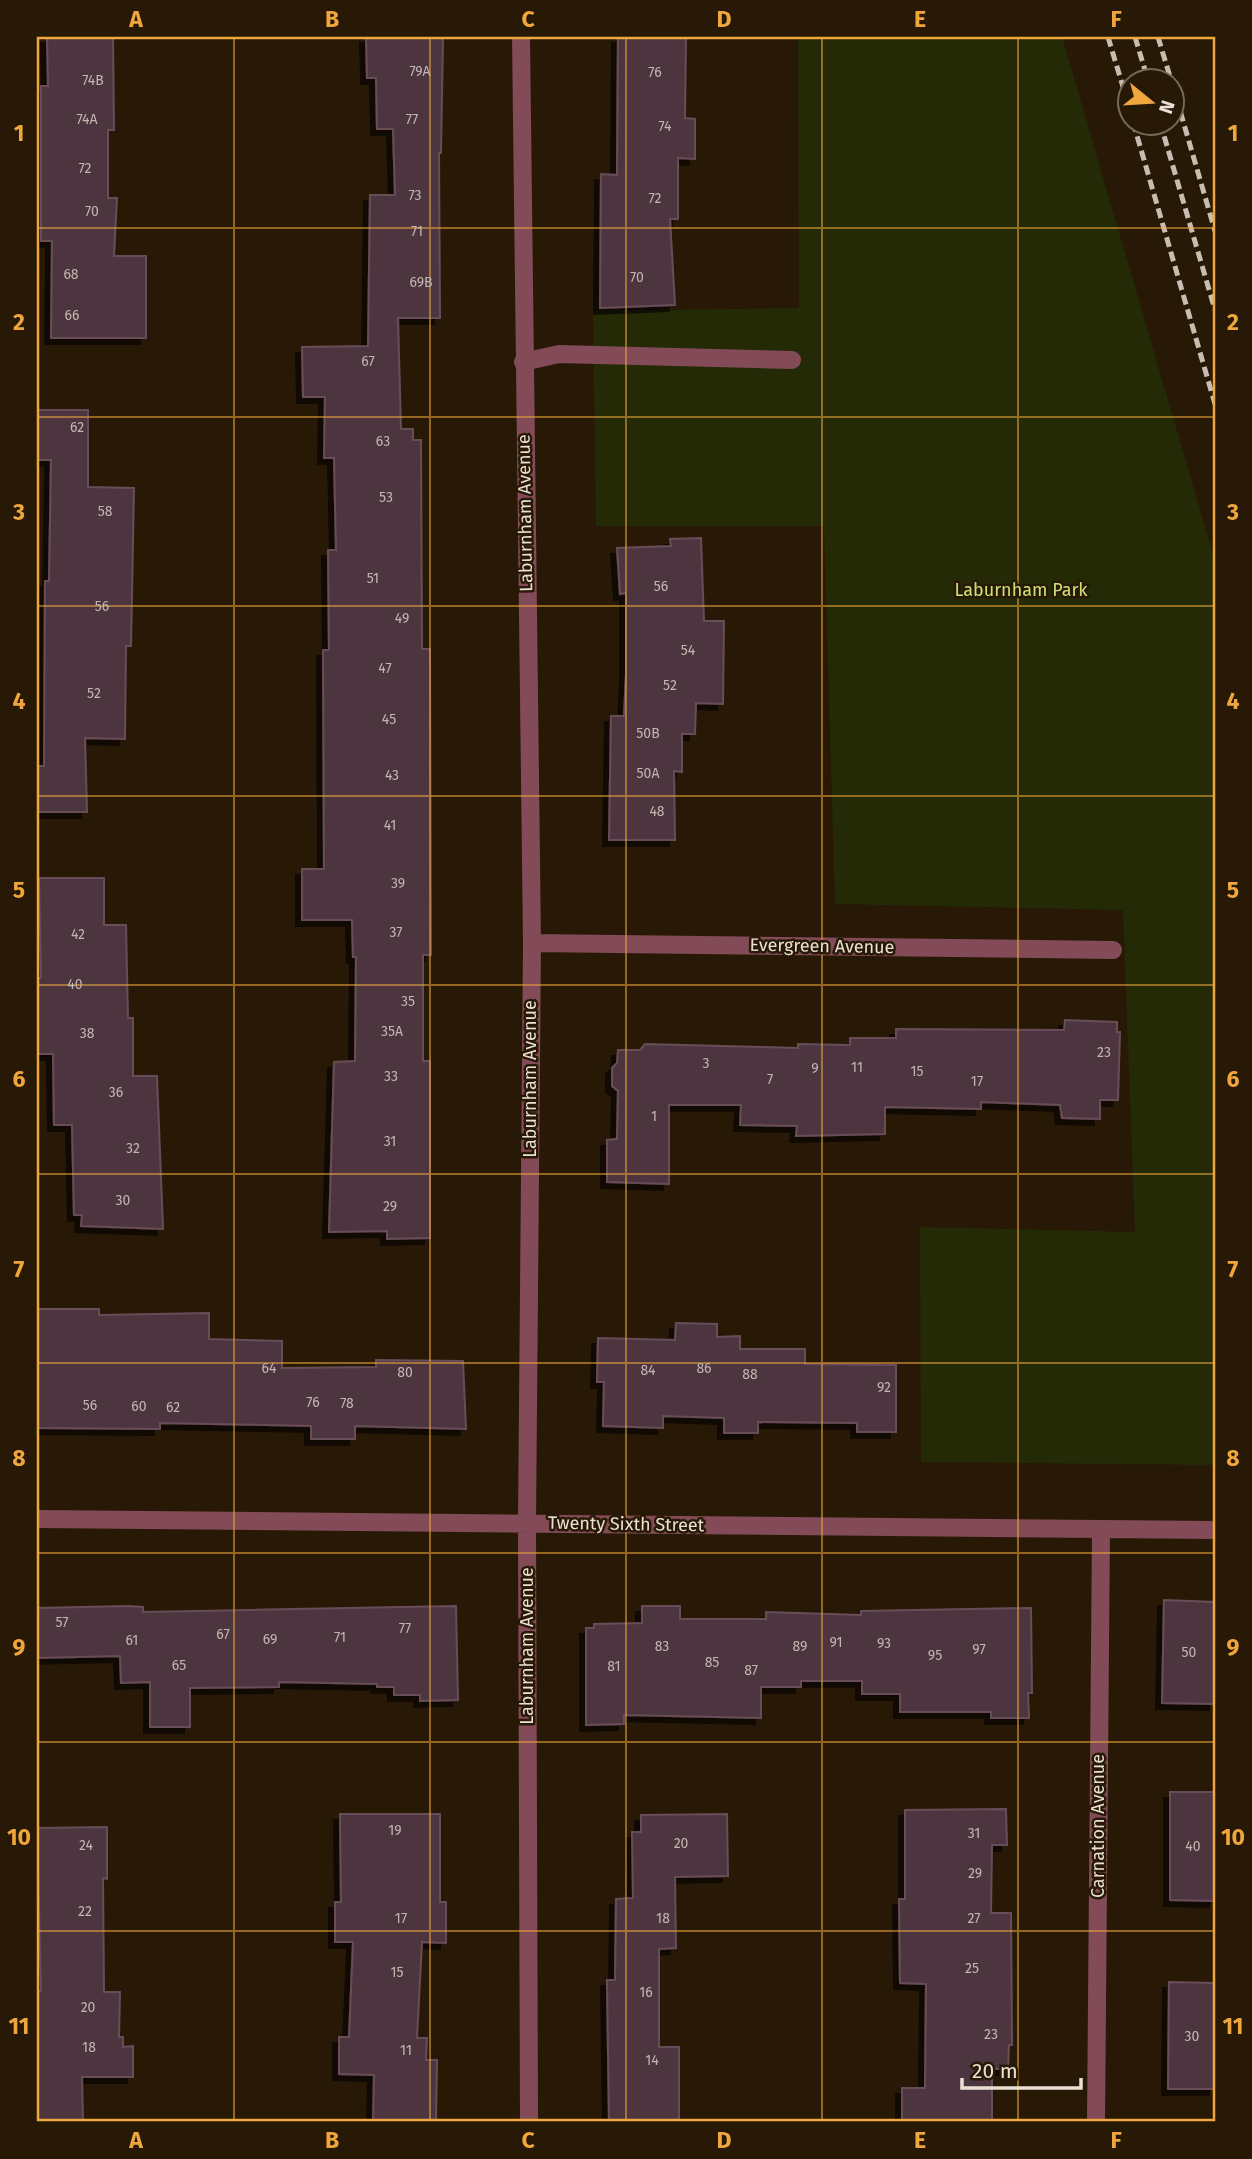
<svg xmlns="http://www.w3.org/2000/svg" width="1252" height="2159" viewBox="0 0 1252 2159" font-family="'Fira Sans',sans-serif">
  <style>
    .green { fill: #242a06 }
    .building { fill: #4e3540; stroke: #684d59; stroke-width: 2; filter: url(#shadow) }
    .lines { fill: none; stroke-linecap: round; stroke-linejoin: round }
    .minor { stroke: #824b57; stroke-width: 18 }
    .rail { stroke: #c8bdb0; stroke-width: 5; stroke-dasharray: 10 5; stroke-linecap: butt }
    .grid { fill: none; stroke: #efa73d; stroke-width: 2; stroke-opacity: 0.55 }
    .labels { text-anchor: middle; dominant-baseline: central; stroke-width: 5; stroke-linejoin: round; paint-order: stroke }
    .number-label { font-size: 14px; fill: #c3b5af }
    .street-label { font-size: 18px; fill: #eae0d4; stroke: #281906 }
    .park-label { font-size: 18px; fill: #cce173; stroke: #281906 }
    .neatline { fill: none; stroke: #efa73d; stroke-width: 2.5 }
    .grid-label { font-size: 23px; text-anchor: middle; font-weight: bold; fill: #efa73d }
  </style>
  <defs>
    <filter id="shadow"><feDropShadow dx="-6" dy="6" stdDeviation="0" flood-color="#0009"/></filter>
  </defs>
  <rect width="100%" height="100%" fill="#281906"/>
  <!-- green -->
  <path class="green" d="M 798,37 L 1062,37 L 1215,561 L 1215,1465 L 921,1462 L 920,1227 L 1135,1232 L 1123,910 L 835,904 L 824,526 L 596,526 L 593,311 L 799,308 Z"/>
  <!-- building -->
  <path class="building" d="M 47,37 L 113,37 L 114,130 L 108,130 L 108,198 L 117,198 L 114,256 L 146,256 L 146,338 L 51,338 L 52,241 L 41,241 L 41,86 L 48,86 Z
    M 366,37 L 443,37 L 441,153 L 439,153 L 440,318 L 398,318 L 401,429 L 413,429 L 413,440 L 421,440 L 422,649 L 430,649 L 431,955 L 423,955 L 423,1061 L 430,1061 L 430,1238 L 387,1239 L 387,1231 L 329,1232 L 334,1062 L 355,1061 L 356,957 L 353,957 L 352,920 L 302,920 L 302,869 L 324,869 L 323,650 L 329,650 L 328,550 L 336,550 L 334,458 L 324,458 L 325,397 L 303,397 L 302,347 L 368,346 L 370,195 L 395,195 L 393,129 L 377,129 L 376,78 L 367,78 Z
    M 618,37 L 686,37 L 685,118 L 695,119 L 695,159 L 678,158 L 678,219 L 670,219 L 675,305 L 600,308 L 601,174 L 617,175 Z
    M 38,410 L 88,410 L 88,487 L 134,488 L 131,646 L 126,646 L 125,739 L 85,738 L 87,812 L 37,812 L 37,766 L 44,766 L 45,581 L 49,581 L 51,460 L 38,460 Z
    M 701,538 L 704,621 L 724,621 L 723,704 L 696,703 L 695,734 L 682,734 L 682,772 L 674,771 L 675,840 L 609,840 L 611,716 L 624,716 L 626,675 L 626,593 L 620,594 L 617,548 L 671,546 L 670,539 Z
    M 39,878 L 104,878 L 104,925 L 126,925 L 128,1018 L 133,1018 L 133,1076 L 157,1076 L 163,1229 L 81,1226 L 82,1215 L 74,1215 L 72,1125 L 54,1125 L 53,1054 L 37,1054 L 37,978 L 41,978 Z
    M 1065,1020 L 1117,1022 L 1117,1032 L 1120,1032 L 1118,1100 L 1100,1100 L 1100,1119 L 1062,1118 L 1060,1105 L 981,1102 L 981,1109 L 885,1107 L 885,1134 L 796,1136 L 797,1126 L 740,1125 L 741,1105 L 669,1105 L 669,1184 L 607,1182 L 607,1140 L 617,1139 L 618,1091 L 612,1086 L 612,1068 L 617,1063 L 618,1050 L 640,1050 L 645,1044 L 798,1048 L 798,1044 L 850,1045 L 850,1038 L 896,1038 L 896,1029 L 1064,1030 Z
    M 37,1309 L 99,1309 L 99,1315 L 209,1313 L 209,1339 L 282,1341 L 282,1368 L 376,1367 L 376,1360 L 463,1361 L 466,1429 L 355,1426 L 355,1439 L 311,1439 L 311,1426 L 160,1423 L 160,1429 L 37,1428 Z
    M 676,1323 L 717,1324 L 717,1337 L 740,1336 L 740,1349 L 805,1349 L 805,1364 L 896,1365 L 896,1432 L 857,1432 L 857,1423 L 758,1422 L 758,1433 L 724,1433 L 724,1418 L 663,1416 L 663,1428 L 603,1426 L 604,1382 L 597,1382 L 598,1338 L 675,1340 Z
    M 1164,1600 L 1215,1602 L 1215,1704 L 1162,1703 Z
    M 129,1606 L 143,1607 L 143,1612 L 456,1606 L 458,1700 L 420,1701 L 420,1695 L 394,1695 L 394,1687 L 377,1687 L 377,1684 L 279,1682 L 279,1687 L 190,1688 L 190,1727 L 150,1727 L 150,1682 L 121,1683 L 120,1656 L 37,1658 L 37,1608 Z
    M 642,1606 L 680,1606 L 680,1619 L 766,1619 L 766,1612 L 861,1615 L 861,1611 L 1031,1608 L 1032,1693 L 1028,1693 L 1029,1718 L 991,1718 L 991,1712 L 900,1712 L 900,1694 L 862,1694 L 862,1681 L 801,1681 L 801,1687 L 761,1687 L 761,1718 L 624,1715 L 624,1724 L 586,1725 L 586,1628 L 594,1628 L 594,1624 L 642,1623 Z
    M 1170,1792 L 1215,1792 L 1215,1901 L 1170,1900 Z
    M 1006,1809 L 1007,1845 L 992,1845 L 991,1913 L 1011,1913 L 1012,2045 L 1009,2045 L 1008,2069 L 992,2069 L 992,2122 L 902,2122 L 902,2088 L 925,2088 L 926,1984 L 900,1983 L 899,1899 L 905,1899 L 905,1810 Z
    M 340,1814 L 440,1814 L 440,1902 L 446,1902 L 446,1943 L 422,1942 L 417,2038 L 427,2038 L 426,2060 L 437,2060 L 436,2122 L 373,2122 L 374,2075 L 339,2074 L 339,2037 L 349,2037 L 353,1942 L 335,1942 L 335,1902 L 341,1902 Z
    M 727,1814 L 728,1876 L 675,1877 L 676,1948 L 659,1949 L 659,2047 L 679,2047 L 679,2122 L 609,2122 L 607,1980 L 615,1980 L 616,1899 L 633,1898 L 632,1832 L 641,1832 L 641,1815 Z
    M 107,1827 L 107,1879 L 103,1878 L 104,1992 L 120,1992 L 119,2037 L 123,2037 L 123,2047 L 133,2046 L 133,2077 L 82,2077 L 83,2122 L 37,2122 L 37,1991 L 41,1991 L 37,1828 Z
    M 1169,1982 L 1215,1983 L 1215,2089 L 1168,2089 Z"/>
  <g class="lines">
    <!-- minor -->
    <path class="minor" d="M 521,37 L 532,943 L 527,1523 L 529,2122
      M 523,362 L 559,354 L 792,360
      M 532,943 L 1113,950
      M 37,1519 L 1215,1530
      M 1096,2122 L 1101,1530"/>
    <!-- rail -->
    <path class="rail" d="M 1108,37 L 1130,110
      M 1135,37 L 1148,80
      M 1158,37 L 1171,80
      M 1172,83 L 1215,231
      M 1133,122 L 1215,404
      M 1160,122 L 1215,310"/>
  </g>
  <!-- grid -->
  <path class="grid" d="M 234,37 L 234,2122M 430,37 L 430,2122M 626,37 L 626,2122M 822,37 L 822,2122M 1018,37 L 1018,2122M 37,228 L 1215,228M 37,417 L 1215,417M 37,606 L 1215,606M 37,796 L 1215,796M 37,985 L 1215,985M 37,1174 L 1215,1174M 37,1363 L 1215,1363M 37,1553 L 1215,1553M 37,1742 L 1215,1742M 37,1931 L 1215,1931"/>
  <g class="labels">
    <!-- number labels -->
    <g class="number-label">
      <text x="420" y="71">79A</text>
      <text x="655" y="72">76</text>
      <text x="93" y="80">74B</text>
      <text x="87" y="119">74A</text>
      <text x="412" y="119">77</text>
      <text x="665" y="126">74</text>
      <text x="85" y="168">72</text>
      <text x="415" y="195">73</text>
      <text x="655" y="198">72</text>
      <text x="92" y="211">70</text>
      <text x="417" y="231">71</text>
      <text x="71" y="274">68</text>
      <text x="637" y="277">70</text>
      <text x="421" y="282">69B</text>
      <text x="72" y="315">66</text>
      <text x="368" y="361">67</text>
      <text x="77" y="427">62</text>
      <text x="383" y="441">63</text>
      <text x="386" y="497">53</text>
      <text x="105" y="511">58</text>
      <text x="373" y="578">51</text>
      <text x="661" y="586">56</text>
      <text x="102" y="606">56</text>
      <text x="402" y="618">49</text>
      <text x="688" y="650">54</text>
      <text x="385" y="668">47</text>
      <text x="670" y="685">52</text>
      <text x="94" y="693">52</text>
      <text x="389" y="719">45</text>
      <text x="648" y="733">50B</text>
      <text x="648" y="773">50A</text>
      <text x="392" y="775">43</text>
      <text x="657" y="811">48</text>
      <text x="390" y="825">41</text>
      <text x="398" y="883">39</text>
      <text x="396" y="932">37</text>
      <text x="78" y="934">42</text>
      <text x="75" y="984">40</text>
      <text x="408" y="1001">35</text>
      <text x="392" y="1031">35A</text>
      <text x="87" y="1033">38</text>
      <text x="1104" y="1052">23</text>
      <text x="706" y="1063">3</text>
      <text x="857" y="1067">11</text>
      <text x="815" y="1068">9</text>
      <text x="917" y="1071">15</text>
      <text x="391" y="1076">33</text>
      <text x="770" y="1079">7</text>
      <text x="977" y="1081">17</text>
      <text x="116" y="1092">36</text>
      <text x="654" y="1116">1</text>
      <text x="390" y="1141">31</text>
      <text x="133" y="1148">32</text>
      <text x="123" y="1200">30</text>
      <text x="390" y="1206">29</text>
      <text x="269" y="1368">64</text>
      <text x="704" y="1368">86</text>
      <text x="648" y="1370">84</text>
      <text x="405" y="1372">80</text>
      <text x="750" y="1374">88</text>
      <text x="884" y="1387">92</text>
      <text x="313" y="1402">76</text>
      <text x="347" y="1403">78</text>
      <text x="90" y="1405">56</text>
      <text x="139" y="1406">60</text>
      <text x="173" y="1407">62</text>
      <text x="62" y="1622">57</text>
      <text x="405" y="1628">77</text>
      <text x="223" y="1634">67</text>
      <text x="340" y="1637">71</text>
      <text x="270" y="1639">69</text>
      <text x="132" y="1640">61</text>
      <text x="836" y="1642">91</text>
      <text x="884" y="1643">93</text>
      <text x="662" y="1646">83</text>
      <text x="800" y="1646">89</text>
      <text x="979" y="1649">97</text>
      <text x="1189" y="1652">50</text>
      <text x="935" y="1655">95</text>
      <text x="712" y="1662">85</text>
      <text x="179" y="1665">65</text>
      <text x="614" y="1666">81</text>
      <text x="751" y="1670">87</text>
      <text x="395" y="1830">19</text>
      <text x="974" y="1833">31</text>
      <text x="681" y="1843">20</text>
      <text x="86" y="1845">24</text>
      <text x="1193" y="1846">40</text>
      <text x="975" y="1873">29</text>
      <text x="85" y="1911">22</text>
      <text x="401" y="1918">17</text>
      <text x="663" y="1918">18</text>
      <text x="974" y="1918">27</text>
      <text x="972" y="1968">25</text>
      <text x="397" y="1972">15</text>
      <text x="646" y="1992">16</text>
      <text x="88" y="2007">20</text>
      <text x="991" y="2034">23</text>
      <text x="1192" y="2036">30</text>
      <text x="89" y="2047">18</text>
      <text x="406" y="2050">11</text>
      <text x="652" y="2060">14</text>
    </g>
    <!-- street labels -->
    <g class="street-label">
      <text transform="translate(525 513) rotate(-91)">Laburnham Avenue</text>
      <text transform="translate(822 946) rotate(1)">Evergreen Avenue</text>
      <text transform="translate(530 1079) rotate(-90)">Laburnham Avenue</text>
      <text transform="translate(626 1524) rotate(1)">Twenty Sixth Street</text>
      <text transform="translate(527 1646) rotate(-90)">Laburnham Avenue</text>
      <text transform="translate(1098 1826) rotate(-90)">Carnation Avenue</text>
    </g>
    <!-- park labels -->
    <g class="park-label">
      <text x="1021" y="590">Laburnham Park</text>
    </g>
  </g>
  <!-- border -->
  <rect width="1252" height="2159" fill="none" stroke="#281906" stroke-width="77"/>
  <!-- north arrow -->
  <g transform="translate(1151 102) rotate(108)"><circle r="33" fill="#281906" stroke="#766958" stroke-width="2"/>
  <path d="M0-5L12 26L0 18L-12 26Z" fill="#efa73d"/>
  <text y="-10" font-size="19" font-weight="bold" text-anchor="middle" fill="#eae0d4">N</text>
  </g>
  <!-- scale -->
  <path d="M962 2078v10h119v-10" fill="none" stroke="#eae0d4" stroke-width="3.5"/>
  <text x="972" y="2078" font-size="21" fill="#eae0d4" stroke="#281906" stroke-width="5" paint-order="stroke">20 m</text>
  <rect x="38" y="38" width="1176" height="2082" class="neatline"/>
  <g class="grid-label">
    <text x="136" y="27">A</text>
    <text x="332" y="27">B</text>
    <text x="528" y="27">C</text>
    <text x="724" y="27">D</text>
    <text x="920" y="27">E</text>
    <text x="1116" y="27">F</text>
    <text x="19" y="141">1</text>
    <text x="1233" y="141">1</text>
    <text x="19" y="330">2</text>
    <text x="1233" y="330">2</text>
    <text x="19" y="520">3</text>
    <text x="1233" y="520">3</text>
    <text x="19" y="709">4</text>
    <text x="1233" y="709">4</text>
    <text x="19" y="898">5</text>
    <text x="1233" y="898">5</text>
    <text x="19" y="1087">6</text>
    <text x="1233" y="1087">6</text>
    <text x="19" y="1277">7</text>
    <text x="1233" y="1277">7</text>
    <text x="19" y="1466">8</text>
    <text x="1233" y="1466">8</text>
    <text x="19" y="1655">9</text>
    <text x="1233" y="1655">9</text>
    <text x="19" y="1845">10</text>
    <text x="1233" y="1845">10</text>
    <text x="19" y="2034">11</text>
    <text x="1233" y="2034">11</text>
    <text x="136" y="2148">A</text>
    <text x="332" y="2148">B</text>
    <text x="528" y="2148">C</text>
    <text x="724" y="2148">D</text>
    <text x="920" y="2148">E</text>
    <text x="1116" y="2148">F</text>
  </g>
</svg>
